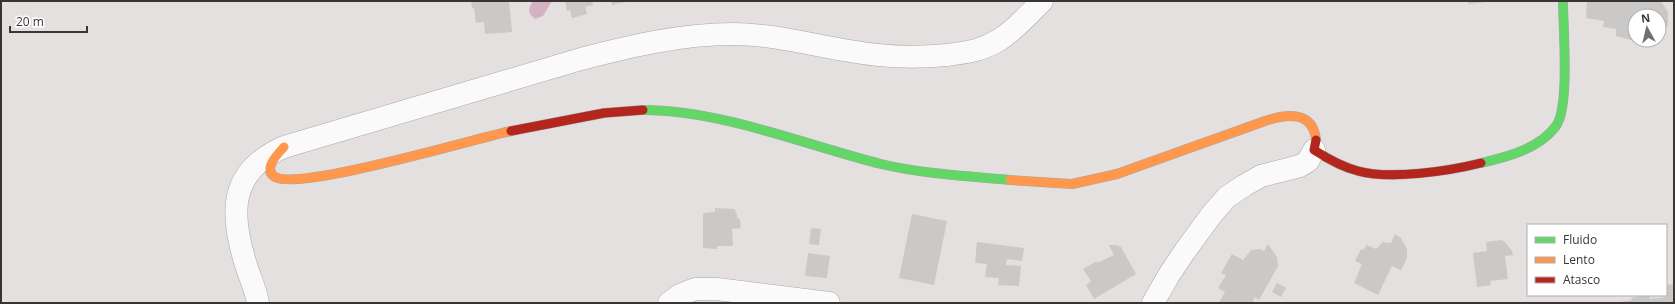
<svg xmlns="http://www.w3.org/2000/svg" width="1675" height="304" viewBox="0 0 1675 304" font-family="'Open Sans',sans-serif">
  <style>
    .water { fill: #d5b2c2 }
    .building { fill: #cbc8c8 }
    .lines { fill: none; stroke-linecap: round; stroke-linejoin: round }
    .street-casing { stroke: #aaa7a6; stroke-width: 23 }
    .fast-casing { stroke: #aaa7a6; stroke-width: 10 }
    .slow-casing { stroke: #aaa7a6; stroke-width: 10 }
    .jam-casing { stroke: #aaa7a6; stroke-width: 10 }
    .street { stroke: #fbfafa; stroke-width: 22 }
    .fast { stroke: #63d668; stroke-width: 9 }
    .slow { stroke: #ff974d; stroke-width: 9 }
    .jam { stroke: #b3261e; stroke-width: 9 }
  </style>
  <rect width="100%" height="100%" fill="#e4e0df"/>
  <!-- water -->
  <path class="water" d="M 533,1 L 552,1 L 543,16 L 535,19 C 527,13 528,9 533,1 Z"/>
  <!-- building -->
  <path class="building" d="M 471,1 L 509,1 L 512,32 L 485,34 L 484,22 L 476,23 L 474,8 L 472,8 Z
    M 565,1 L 592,1 L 593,5 L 585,7 L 587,14 L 572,18 L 570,10 L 567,11 Z
    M 611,1 L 626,1 L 626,2 L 612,5 Z
    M 1468,1 L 1486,1 L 1486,2 L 1468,4 Z
    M 1587,1 L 1661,1 L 1668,12 L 1668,25 L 1659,37 L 1659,16 L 1635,16 L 1635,40 L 1643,40 L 1642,43 L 1616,36 L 1616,29 L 1603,27 L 1604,21 L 1586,18 Z
    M 715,208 L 734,209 L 736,212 L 738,219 L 740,219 L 741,228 L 732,229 L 733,246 L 717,246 L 717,249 L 703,248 L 703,213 L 715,212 Z
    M 912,214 L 947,221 L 934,285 L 899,278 Z
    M 811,228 L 821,229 L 819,245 L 809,244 Z
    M 1395,234 L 1401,238 L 1407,249 L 1407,258 L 1401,270 L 1392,266 L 1378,295 L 1354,283 L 1362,264 L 1355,261 L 1361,249 L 1363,250 L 1367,245 L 1376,249 L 1383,242 L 1391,243 Z
    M 1501,240 L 1505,242 L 1512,251 L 1513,255 L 1505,256 L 1508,279 L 1490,281 L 1491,285 L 1477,287 L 1473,253 L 1487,251 L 1486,242 Z
    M 977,242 L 1024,248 L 1022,261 L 1007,259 L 1006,265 L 1021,266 L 1019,286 L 998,285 L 999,278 L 985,277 L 987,264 L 975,263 Z
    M 1268,244 L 1277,257 L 1278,266 L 1259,300 L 1255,297 L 1252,303 L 1219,303 L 1225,292 L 1218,288 L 1226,275 L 1221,273 L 1232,254 L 1243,260 L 1251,250 L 1260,249 L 1264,251 Z
    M 1109,245 L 1117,245 L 1121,247 L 1136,274 L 1094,299 L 1086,285 L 1091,281 L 1083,269 L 1097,261 L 1097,263 L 1114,255 Z
    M 808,253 L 830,256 L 827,278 L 805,276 Z
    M 1277,283 L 1286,288 L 1281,297 L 1272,292 Z
    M 1674,284 L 1674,303 L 1621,303 L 1620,302 L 1632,300 L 1631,298 L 1647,295 L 1649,295 L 1650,299 L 1666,297 L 1666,285 Z"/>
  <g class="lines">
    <defs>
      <path id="street" d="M 258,303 C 256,290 250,278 246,265 C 230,214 228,172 284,147 L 581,59 C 631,46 681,34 733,34 C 773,34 812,45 850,51 C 882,57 915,58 947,55 C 967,52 981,51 999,40 C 1015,30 1029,14 1042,1
        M 669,303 L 680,295 L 695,289 L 717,289 L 829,303
        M 1153,303 L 1169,275 L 1185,251 L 1212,214 L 1227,197 L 1245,185 L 1261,176 L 1300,166 L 1308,161 L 1314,150"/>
      <path id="fast" d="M 643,110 C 721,110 805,145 881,164 C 923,174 967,176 1010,180
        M 1481,163 C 1507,157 1539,149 1556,126 C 1570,107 1563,27 1563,1"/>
      <path id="slow" d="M 284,147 C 278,154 262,169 275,177 C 299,191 474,139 511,131
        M 1010,180 L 1072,184 L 1117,174 L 1265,121 C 1286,114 1313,110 1316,140"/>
      <path id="jam" d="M 511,131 L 604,113 L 643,110
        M 1316,140 L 1314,150 C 1328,159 1342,167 1358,171 C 1390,180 1449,171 1481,163"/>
    </defs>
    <!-- street casing -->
    <use href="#street" class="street-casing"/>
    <!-- fast casing -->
    <use href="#fast" class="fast-casing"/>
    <!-- slow casing -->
    <use href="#slow" class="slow-casing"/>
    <!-- jam casing -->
    <use href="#jam" class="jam-casing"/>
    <!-- street -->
    <use href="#street" class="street"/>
    <!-- fast -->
    <use href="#fast" class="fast"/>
    <!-- slow -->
    <use href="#slow" class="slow"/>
    <!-- jam -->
    <use href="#jam" class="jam"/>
  </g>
  <!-- border -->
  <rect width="1675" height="304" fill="none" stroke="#383533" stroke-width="4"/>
  <!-- legend -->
  <rect x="1527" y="224" width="140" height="72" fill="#ffffff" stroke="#afaead"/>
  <rect x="1535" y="237" width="20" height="6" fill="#63d668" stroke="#afaead"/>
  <text x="1563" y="244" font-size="12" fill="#383533">Fluido</text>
  <rect x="1535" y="257" width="20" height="6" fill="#ff974d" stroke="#afaead"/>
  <text x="1563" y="264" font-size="12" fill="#383533">Lento</text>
  <rect x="1535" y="277" width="20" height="6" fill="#b3261e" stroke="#afaead"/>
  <text x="1563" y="284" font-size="12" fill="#383533">Atasco</text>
  <!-- north arrow -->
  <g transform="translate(1647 28) rotate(352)"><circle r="19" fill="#ffffff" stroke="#afaead"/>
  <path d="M0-3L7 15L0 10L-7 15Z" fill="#74716f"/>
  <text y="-6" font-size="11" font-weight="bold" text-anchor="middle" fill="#383533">N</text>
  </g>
  <!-- scale -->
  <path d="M10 26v6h77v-6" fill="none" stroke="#383533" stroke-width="2"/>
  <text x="16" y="26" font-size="12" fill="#383533" stroke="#ffffff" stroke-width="3" paint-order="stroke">20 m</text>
</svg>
